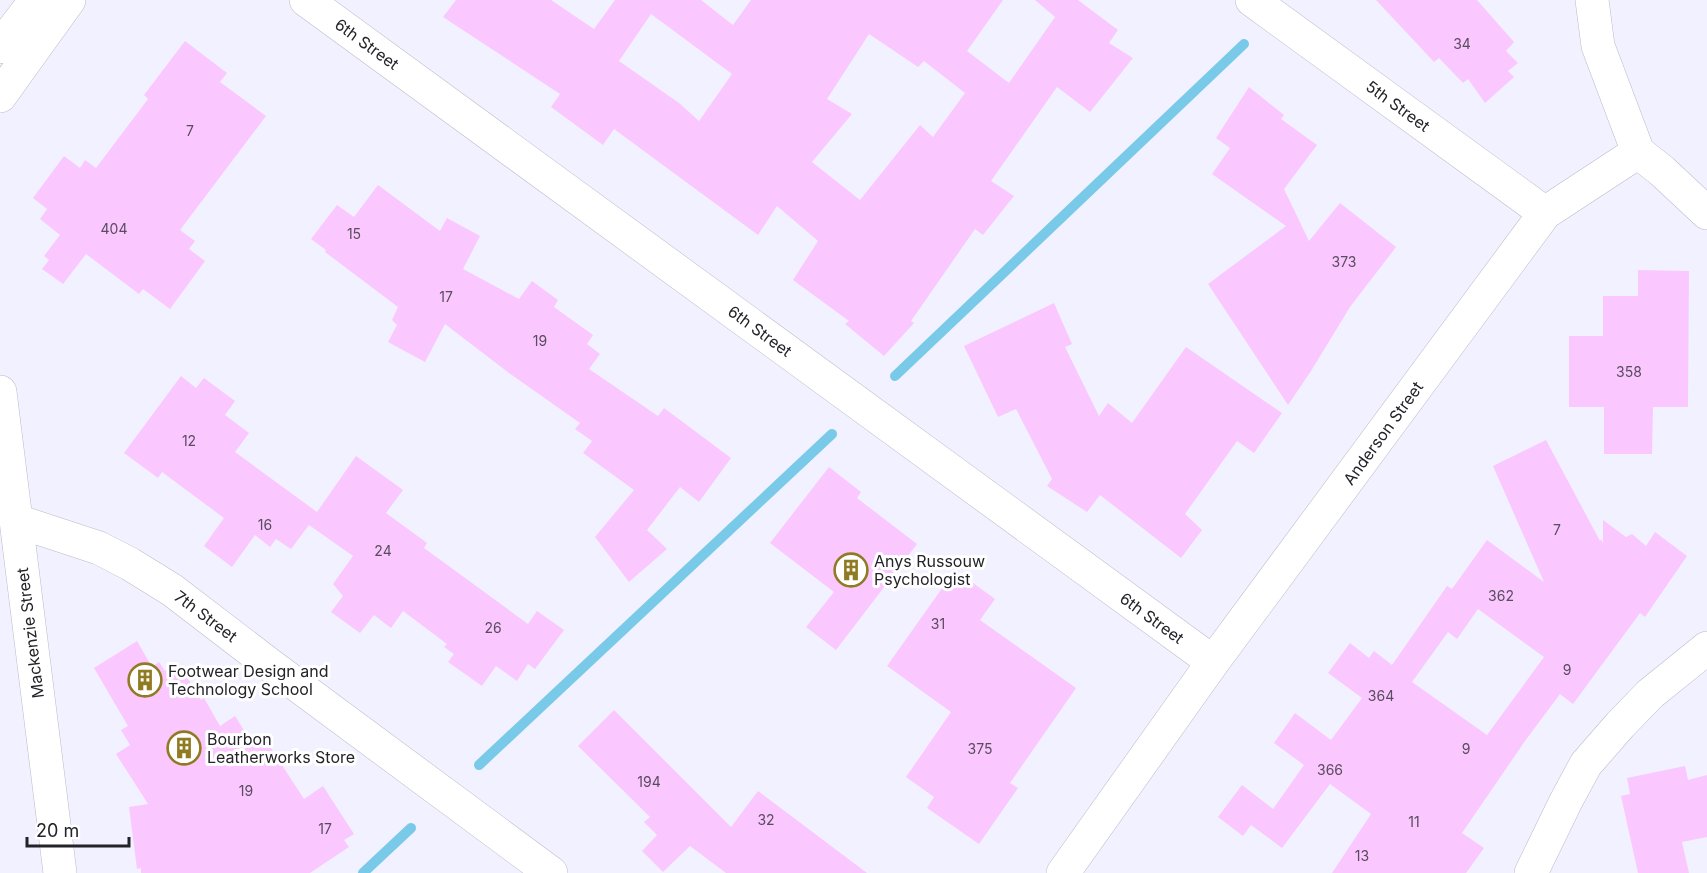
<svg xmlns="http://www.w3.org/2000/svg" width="1707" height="873" viewBox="0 0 1707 873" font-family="Inter,sans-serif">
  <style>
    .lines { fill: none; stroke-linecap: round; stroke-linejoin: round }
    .stream { stroke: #79cae9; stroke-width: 10 }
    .building { fill: #fac8ff; fill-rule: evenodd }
    .minor-casing { stroke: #bcbbc8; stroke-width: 34 }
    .major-casing { stroke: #bcbbc8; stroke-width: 34 }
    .minor { stroke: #fff; stroke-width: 33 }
    .major { stroke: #fff; stroke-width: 33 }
    .labels { text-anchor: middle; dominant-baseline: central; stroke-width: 6; stroke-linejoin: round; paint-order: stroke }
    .number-label { font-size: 14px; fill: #594c5e }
    .street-label { font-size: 16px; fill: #232328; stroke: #fff }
    .poi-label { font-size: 16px; fill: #232328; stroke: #fff; text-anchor: start }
  </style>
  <rect width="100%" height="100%" fill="#f2f1ff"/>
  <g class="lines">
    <!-- stream -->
    <path class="stream" d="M 895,376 L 1244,44
      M 479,765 L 832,434
      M 363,873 L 411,828"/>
  </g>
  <!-- building -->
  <path class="building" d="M 456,0 L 551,0 L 594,29 L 615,0 L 701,0 L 733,25 L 751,0 L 1003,0 L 967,51 L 1009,83 L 1055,17 L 1035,0 L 1078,0 L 1118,30 L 1109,43 L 1133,58 L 1090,112 L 1057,87 L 991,181 L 1014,196 L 983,235 L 975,229 L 911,321 L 914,323 L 884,356 L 845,324 L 849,321 L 793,280 L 818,241 L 777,206 L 758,235 L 614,129 L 603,145 L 551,107 L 560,94 L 443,17 ZM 651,14 L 732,74 L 699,121 L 679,103 L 619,61 ZM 869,34 L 918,67 L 924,61 L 965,93 L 933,137 L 920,125 L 860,200 L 812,162 L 852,114 L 827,99 Z
    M 1376,0 L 1477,0 L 1514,42 L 1506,51 L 1518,63 L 1508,71 L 1514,77 L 1485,103 L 1468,79 L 1463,83 L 1439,58 L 1434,62 Z
    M 185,41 L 227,73 L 220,82 L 266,116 L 180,230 L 195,241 L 189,249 L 205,261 L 170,309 L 143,289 L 139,294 L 86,254 L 63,284 L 42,269 L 49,260 L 44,256 L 60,235 L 40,219 L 47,209 L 33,198 L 64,156 L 80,168 L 85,160 L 96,168 L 148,99 L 144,95 Z
    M 1249,87 L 1284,115 L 1281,119 L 1317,145 L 1284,189 L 1309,241 L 1340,203 L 1396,247 L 1350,307 L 1311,371 L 1288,405 L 1208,284 L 1286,226 L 1212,174 L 1230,148 L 1216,138 Z
    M 378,185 L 440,231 L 447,218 L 480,236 L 463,269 L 519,299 L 532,281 L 558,300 L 554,307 L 593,335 L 587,344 L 600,354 L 589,369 L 658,416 L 664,408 L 731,458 L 699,502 L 680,487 L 647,530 L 667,549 L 629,582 L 595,537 L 634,490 L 583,453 L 592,441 L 575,429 L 580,423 L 509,373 L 445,324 L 425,362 L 388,342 L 397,325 L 392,320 L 398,307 L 325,252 L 326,250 L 311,239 L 337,205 L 354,217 Z
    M 1638,270 L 1689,271 L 1688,407 L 1653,407 L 1652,454 L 1604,454 L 1604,407 L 1569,407 L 1569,336 L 1603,336 L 1603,296 L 1638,296 Z
    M 1054,303 L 1072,344 L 1065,347 L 1099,416 L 1108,403 L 1132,423 L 1186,347 L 1282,413 L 1254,453 L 1237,441 L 1185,514 L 1202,530 L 1181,558 L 1100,495 L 1087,512 L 1047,486 L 1052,479 L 1016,409 L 998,417 L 964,346 Z
    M 181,376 L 196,388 L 204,378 L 235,401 L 225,415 L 249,433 L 235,452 L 317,512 L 356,456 L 403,490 L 386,513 L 427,543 L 424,548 L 528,624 L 537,611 L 564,630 L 535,669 L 528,664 L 517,681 L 496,666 L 482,686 L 448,662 L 454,654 L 444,647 L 447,644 L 403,611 L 391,628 L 374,615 L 360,633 L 331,612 L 343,596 L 333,584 L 353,556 L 309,525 L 291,549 L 276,539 L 270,547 L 255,535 L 232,567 L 204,546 L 224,518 L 162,472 L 158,478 L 124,453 Z
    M 1546,440 L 1600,541 L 1601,539 L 1603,543 L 1603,520 L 1626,537 L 1632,534 L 1646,546 L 1655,532 L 1687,556 L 1645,617 L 1640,613 L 1573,704 L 1560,694 L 1525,741 L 1462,833 L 1484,848 L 1466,873 L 1332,873 L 1371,814 L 1330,784 L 1282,848 L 1251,825 L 1243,836 L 1218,817 L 1242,785 L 1273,809 L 1304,765 L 1274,743 L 1295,713 L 1331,740 L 1362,698 L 1328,673 L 1350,643 L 1369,658 L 1374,651 L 1392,665 L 1447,586 L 1452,589 L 1487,540 L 1544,582 L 1493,466 ZM 1478,609 L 1544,657 L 1487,735 L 1412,682 L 1448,632 L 1457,639 Z
    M 829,467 L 861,492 L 857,498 L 917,544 L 836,650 L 806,627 L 834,592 L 770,543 Z
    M 955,570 L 995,599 L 980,620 L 1076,688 L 1010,783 L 1018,788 L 979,844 L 927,808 L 934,797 L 906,777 L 951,712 L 887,666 Z
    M 137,641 L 152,667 L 159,662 L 165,671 L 178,662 L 201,700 L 204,698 L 220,726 L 235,716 L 254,746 L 265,739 L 304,799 L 323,786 L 354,834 L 344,840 L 349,847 L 310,873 L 141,873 L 141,868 L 137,869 L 129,807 L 148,804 L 116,754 L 130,745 L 121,730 L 128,726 L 94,668 Z
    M 614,710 L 731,827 L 758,791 L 867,873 L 726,873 L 690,846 L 663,872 L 642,851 L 657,835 L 644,822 L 650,817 L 578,746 Z
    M 1685,766 L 1688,780 L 1707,775 L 1707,837 L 1682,842 L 1689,873 L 1638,873 L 1621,796 L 1630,794 L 1627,778 Z"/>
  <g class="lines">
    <defs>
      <path id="minor" d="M 306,0 L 1213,662
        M 1252,0 L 1545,213
        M 1638,152 L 1662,171 L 1707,213
        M 0,392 L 60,873
        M 17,521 L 99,548 L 130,564 L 172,590 L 270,665 L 551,873
        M 1063,873 L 1213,662 L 1545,213 L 1638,152 L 1598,46 L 1592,0
        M 1531,873 L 1566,801 L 1586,764 L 1620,725 L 1650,694 L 1707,648"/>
      <path id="major" d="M 0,47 L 36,0
        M 0,96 L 69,0"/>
    </defs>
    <!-- minor casing -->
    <use href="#minor" class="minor-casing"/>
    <!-- major casing -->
    <use href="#major" class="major-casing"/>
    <!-- minor -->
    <use href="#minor" class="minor"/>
    <!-- major -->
    <use href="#major" class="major"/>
  </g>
  <!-- icons -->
  <defs>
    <symbol id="building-ring" viewBox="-11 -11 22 22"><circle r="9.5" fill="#fff" stroke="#907b22" stroke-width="1.5"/><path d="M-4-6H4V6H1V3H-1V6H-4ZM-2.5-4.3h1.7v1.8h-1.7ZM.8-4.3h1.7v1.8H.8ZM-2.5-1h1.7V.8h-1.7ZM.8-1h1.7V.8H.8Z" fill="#907b22"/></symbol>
  </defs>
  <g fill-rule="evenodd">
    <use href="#building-ring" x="832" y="551" width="38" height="38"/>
    <use href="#building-ring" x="126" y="661" width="38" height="38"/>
    <use href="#building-ring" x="165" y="729" width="38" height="38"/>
  </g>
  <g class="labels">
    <!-- number labels -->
    <g class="number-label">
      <text x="1462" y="43">34</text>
      <text x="190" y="130">7</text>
      <text x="114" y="228">404</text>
      <text x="354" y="233">15</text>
      <text x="1344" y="261">373</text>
      <text x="446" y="296">17</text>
      <text x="540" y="340">19</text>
      <text x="1629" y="371">358</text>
      <text x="189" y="440">12</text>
      <text x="265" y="524">16</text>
      <text x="1557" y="529">7</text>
      <text x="383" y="550">24</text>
      <text x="1501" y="595">362</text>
      <text x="938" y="623">31</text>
      <text x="493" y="627">26</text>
      <text x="1567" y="669">9</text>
      <text x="1381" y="695">364</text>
      <text x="980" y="748">375</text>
      <text x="1466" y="748">9</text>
      <text x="1330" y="769">366</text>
      <text x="649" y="781">194</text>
      <text x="246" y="790">19</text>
      <text x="766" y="819">32</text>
      <text x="1414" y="821">11</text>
      <text x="325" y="828">17</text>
      <text x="1362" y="855">13</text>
    </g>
    <!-- street labels -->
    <g class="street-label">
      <text transform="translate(367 44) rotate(36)">6th Street</text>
      <text transform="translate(1398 106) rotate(36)">5th Street</text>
      <text transform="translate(760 331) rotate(36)">6th Street</text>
      <text transform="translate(1383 433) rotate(-54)">Anderson Street</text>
      <text transform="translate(206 616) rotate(37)">7th Street</text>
      <text transform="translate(1152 618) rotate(36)">6th Street</text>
      <text transform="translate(30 633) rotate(-97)">Mackenzie Street</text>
    </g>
    <!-- poi labels -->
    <g class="poi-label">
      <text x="874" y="561">Anys Russouw<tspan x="874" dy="18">Psychologist</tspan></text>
      <text x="168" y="671">Footwear Design and<tspan x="168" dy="18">Technology School</tspan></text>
      <text x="207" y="739">Bourbon<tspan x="207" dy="18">Leatherworks Store</tspan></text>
    </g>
  </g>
  <!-- scale -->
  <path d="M27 837v9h102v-9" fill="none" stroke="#232328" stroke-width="3"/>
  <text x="36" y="837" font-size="18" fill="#232328" stroke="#ffffff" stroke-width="4.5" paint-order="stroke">20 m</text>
</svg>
